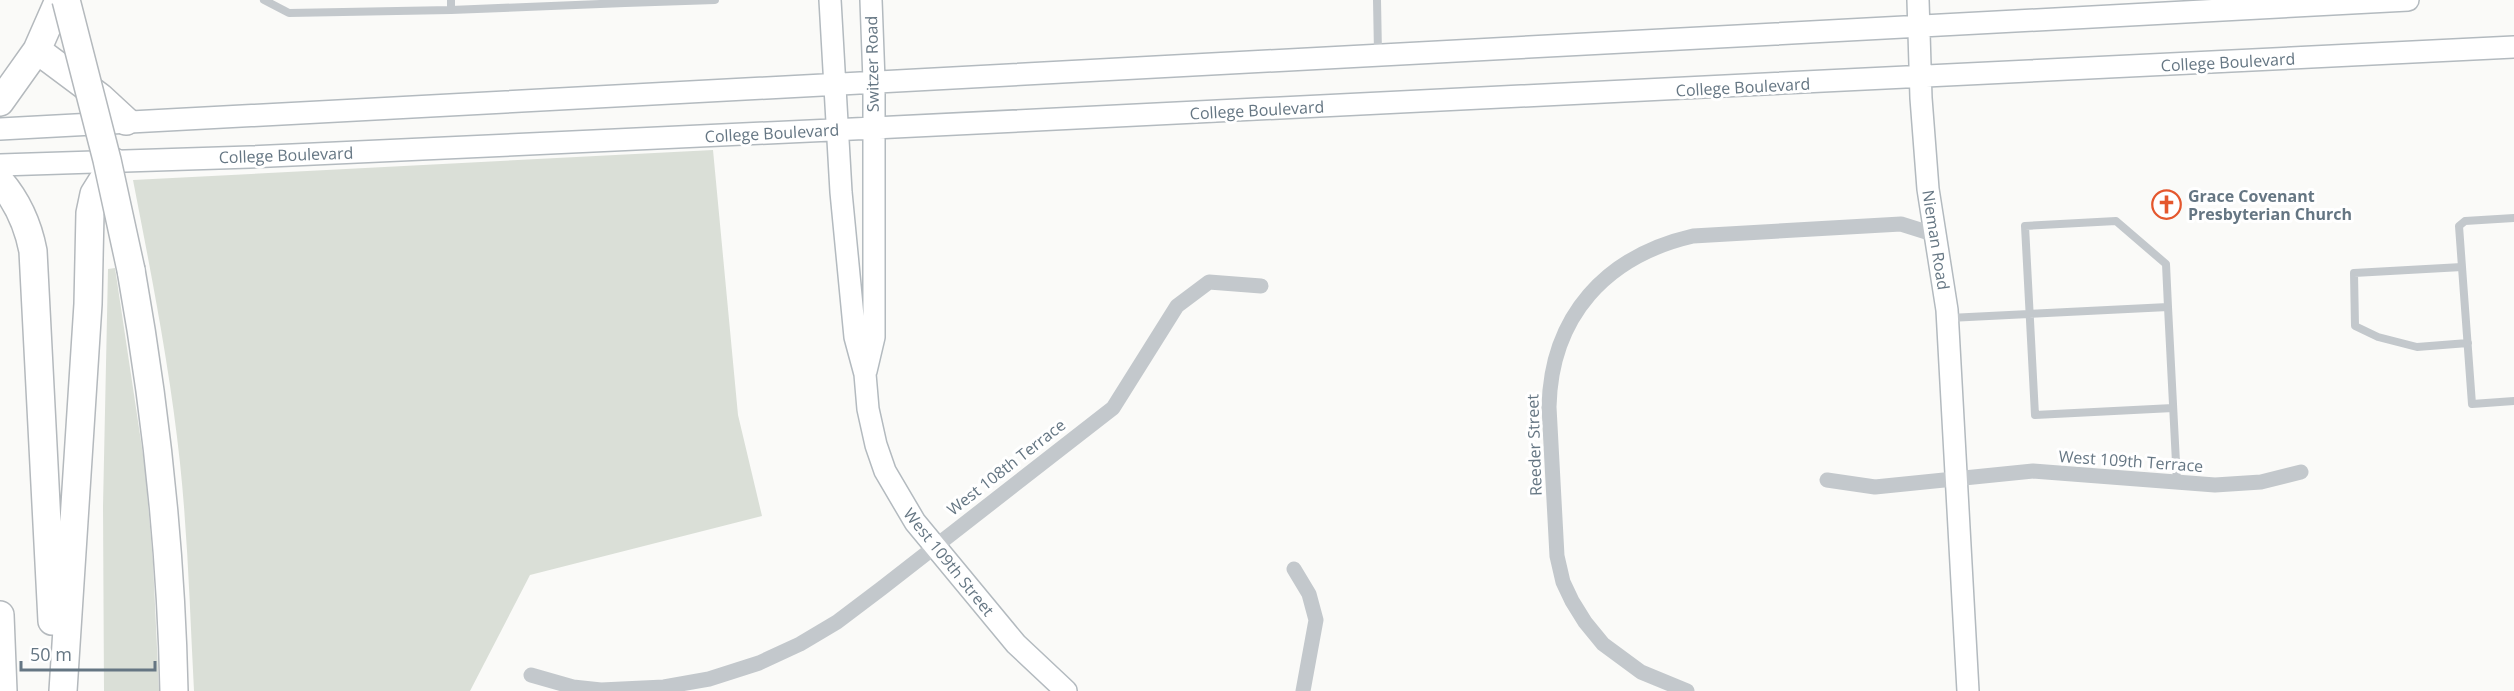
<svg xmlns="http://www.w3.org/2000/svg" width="2514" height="691" viewBox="0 0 2514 691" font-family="'Open Sans',sans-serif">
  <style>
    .green { fill: #dadfd7 }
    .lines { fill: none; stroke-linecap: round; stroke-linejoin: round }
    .secondary-casing { stroke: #b3babf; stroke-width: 24 }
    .highway-casing { stroke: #b4b9bd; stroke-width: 30 }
    .lane { stroke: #c3c8cc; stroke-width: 8 }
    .street { stroke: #c3c8cc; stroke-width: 15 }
    .secondary { stroke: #fff; stroke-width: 21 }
    .highway { stroke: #fff; stroke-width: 27 }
    .highway-bridge-casing { stroke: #b4b9bd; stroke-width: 30; stroke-linecap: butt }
    .highway-bridge { stroke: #fff; stroke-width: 27 }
    .labels { text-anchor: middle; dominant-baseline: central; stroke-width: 6; stroke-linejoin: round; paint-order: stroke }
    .street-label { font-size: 16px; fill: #657683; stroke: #fff }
    .poi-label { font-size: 16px; font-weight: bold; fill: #657683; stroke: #fff; text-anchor: start }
  </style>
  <rect width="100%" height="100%" fill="#fafaf8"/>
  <!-- green -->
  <path class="green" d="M 713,150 L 738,415 L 762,516 L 530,575 L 470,691 L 194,691 C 190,615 188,539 180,463 C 170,368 151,273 133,180 Z
    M 115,268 L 145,468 L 153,562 L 159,691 L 104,691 L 103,506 L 108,269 Z"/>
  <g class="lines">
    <defs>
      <path id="secondary" d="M 830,0 L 841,192 L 855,337 L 865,374 L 868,409 L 876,445 L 885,471 L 915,522 L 1016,644 L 1066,691
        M 1918,0 L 1921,98 L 1928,189 L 1947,310 L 1968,691
        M 0,129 L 2408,0
        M 0,165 L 250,157 L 874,128 L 2514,47
        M 866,371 L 874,337 L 874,81 L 871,0"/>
      <path id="highway" d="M 37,50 L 100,97 L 126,121
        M 0,102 L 37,50 L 59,0
        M 0,181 C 18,202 28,225 33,251 L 52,621
        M 131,270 C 156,410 171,549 174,691
        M 0,615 L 3,691
        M 63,691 L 88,304 L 90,213 L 94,194 L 114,162"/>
    </defs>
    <!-- secondary casing -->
    <use href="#secondary" class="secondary-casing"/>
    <!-- highway casing -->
    <use href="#highway" class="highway-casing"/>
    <!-- lane -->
    <path class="lane" d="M 264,0 L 289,13 L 451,10
      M 451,0 L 451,10 L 625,3 L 625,0
      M 1377,0 L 1378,53
      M 625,3 L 715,0
      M 2514,218 L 2465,221 L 2459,226 L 2472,404 L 2514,401
      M 2462,267 L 2354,273 L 2355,326 L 2378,337 L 2417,347 L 2468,343
      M 2168,307 L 2166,264 L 2116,221 L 2025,226 L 2035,415 L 2173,408
      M 1949,318 L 2168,307 L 2177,482"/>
    <!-- street -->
    <path class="street" d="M 1827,480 L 1875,487 L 2033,471 L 2215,485 L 2261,482 L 2301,472
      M 1294,569 L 1309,594 L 1316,620 L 1303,691
      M 531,675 L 573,687 L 601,690 L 664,687 L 709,679 L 759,663 L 800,644 L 837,622 L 882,588 L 1113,408 L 1177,306 L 1209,282 L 1261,286
      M 1687,691 L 1641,672 L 1603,644 L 1585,622 L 1572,601 L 1563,582 L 1557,556 L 1549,407 C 1551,316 1606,256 1693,236 L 1901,224 L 1936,235"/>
    <!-- secondary -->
    <use href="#secondary" class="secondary"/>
    <!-- highway -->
    <use href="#highway" class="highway"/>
    <defs>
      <path id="highway-bridge" d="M 66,0 L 107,160 L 131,270"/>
    </defs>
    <!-- highway-bridge casing -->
    <use href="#highway-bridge" class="highway-bridge-casing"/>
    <!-- highway-bridge -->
    <use href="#highway-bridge" class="highway-bridge"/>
  </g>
  <!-- icons -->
  <defs>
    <symbol id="church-ring" viewBox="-11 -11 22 22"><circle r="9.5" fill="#fff" stroke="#e4572e" stroke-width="1.5"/><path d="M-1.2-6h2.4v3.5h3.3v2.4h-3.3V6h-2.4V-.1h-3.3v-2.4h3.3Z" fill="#e4572e"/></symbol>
  </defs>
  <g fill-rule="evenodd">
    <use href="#church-ring" x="2150" y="188" width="33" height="33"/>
  </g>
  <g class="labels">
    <!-- street labels -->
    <g class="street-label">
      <text transform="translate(2228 62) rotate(-3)">College Boulevard</text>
      <text transform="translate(872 64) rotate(-91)">Switzer Road</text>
      <text transform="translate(1743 87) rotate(-3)">College Boulevard</text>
      <text transform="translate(1257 110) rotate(-3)">College Boulevard</text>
      <text transform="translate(772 133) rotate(-3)">College Boulevard</text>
      <text transform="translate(286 155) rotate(-2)">College Boulevard</text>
      <text transform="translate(1936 240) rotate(81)">Nieman Road</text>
      <text transform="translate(1534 445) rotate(-92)">Reeder Street</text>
      <text transform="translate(2131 461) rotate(4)">West 109th Terrace</text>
      <text transform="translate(1006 467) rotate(-38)">West 108th Terrace</text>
      <text transform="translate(949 562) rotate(51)">West 109th Street</text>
    </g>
    <!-- poi labels -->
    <g class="poi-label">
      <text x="2188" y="196">Grace Covenant<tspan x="2188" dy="18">Presbyterian Church</tspan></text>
    </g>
  </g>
  <!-- scale -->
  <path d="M21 661v9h134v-9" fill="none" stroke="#657683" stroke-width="3"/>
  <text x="30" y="661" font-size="18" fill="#657683" stroke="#ffffff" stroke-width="4.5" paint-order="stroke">50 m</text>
</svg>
